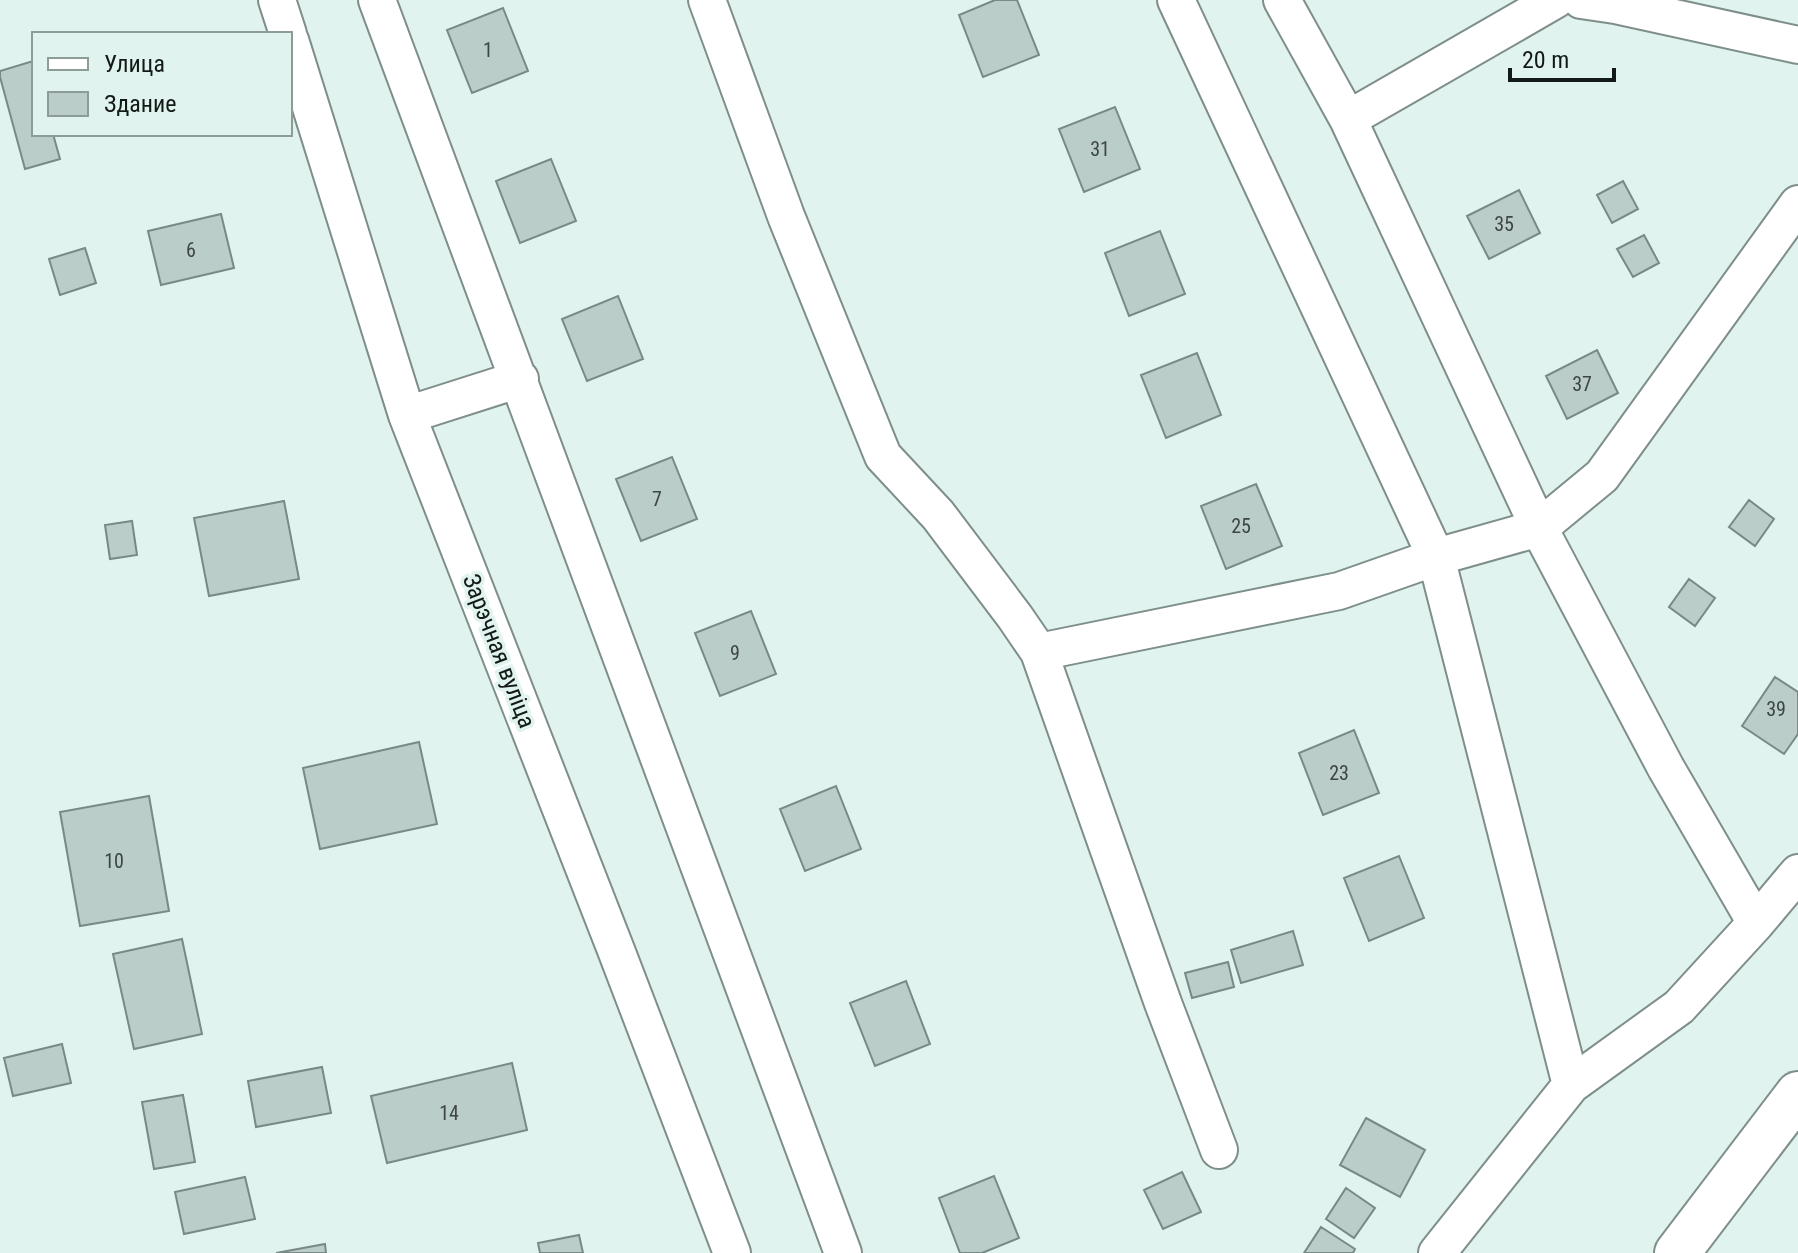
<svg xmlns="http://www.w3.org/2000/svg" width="1798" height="1253" viewBox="0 0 1798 1253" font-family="'Roboto Condensed',sans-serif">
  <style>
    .building { fill: #bbcdc8; stroke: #798985; stroke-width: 2 }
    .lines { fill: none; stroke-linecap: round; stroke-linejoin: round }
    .minor-casing { stroke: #7e8e8a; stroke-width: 40 }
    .major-casing { stroke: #7e8e8a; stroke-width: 48 }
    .minor { stroke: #fff; stroke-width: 36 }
    .major { stroke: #fff; stroke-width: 44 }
    .labels { text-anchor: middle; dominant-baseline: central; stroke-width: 7; stroke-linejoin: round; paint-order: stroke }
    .number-label { font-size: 20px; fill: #3c4643 }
    .street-label { font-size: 24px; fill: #121917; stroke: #e1f3ee }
  </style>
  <rect width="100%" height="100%" fill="#e1f3ee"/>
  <!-- building -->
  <path class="building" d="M 995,0 L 1017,0 L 1039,55 L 983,77 L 959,15 Z
    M 503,8 L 528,71 L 472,93 L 447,30 Z
    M 33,61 L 34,134 L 53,134 L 60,159 L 25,169 L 0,77 L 0,71 Z
    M 1115,107 L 1140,169 L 1084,192 L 1059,129 Z
    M 551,159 L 576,221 L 520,243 L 496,181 Z
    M 1623,181 L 1638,209 L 1612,223 L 1597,195 Z
    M 1519,190 L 1540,233 L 1489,259 L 1467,216 Z
    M 221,214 L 234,268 L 161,285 L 148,231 Z
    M 1160,231 L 1185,294 L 1129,316 L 1105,253 Z
    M 1644,235 L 1659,263 L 1633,277 L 1617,249 Z
    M 85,248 L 96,283 L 60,295 L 49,259 Z
    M 618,296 L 643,359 L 587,381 L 562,319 Z
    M 1597,350 L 1618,393 L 1567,419 L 1546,376 Z
    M 1197,353 L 1221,415 L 1166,438 L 1141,375 Z
    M 672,457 L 697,519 L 641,541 L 616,479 Z
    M 1256,484 L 1282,546 L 1226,569 L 1201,506 Z
    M 1749,500 L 1774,519 L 1755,546 L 1729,527 Z
    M 284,501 L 299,579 L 209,596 L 194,518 Z
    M 132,521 L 137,555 L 110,559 L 105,525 Z
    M 1689,579 L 1715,598 L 1695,626 L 1669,607 Z
    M 751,611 L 776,674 L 720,696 L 695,633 Z
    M 1775,677 L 1798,692 L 1798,734 L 1784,754 L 1742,726 Z
    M 1354,730 L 1379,793 L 1323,815 L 1299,753 Z
    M 419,742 L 437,824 L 320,849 L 303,768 Z
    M 836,786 L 861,849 L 805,871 L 780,809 Z
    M 149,796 L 169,911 L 80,926 L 60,812 Z
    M 1399,856 L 1424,918 L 1369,941 L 1344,878 Z
    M 1293,931 L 1303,965 L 1241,983 L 1231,950 Z
    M 182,939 L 202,1034 L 134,1049 L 113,954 Z
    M 1228,962 L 1234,987 L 1192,998 L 1185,973 Z
    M 906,981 L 930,1044 L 875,1066 L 850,1003 Z
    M 62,1044 L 71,1083 L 13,1096 L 4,1058 Z
    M 512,1063 L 527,1130 L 387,1163 L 371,1096 Z
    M 322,1067 L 331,1113 L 256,1127 L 248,1081 Z
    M 183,1095 L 195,1162 L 154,1169 L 142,1102 Z
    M 1366,1118 L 1425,1150 L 1400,1197 L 1340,1165 Z
    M 1182,1172 L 1201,1212 L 1163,1229 L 1144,1190 Z
    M 994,1176 L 1019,1238 L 982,1253 L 960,1253 L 939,1198 Z
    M 245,1177 L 255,1219 L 184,1234 L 175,1192 Z
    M 1346,1188 L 1375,1208 L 1354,1238 L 1326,1219 Z
    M 1321,1227 L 1355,1249 L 1353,1253 L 1304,1253 Z
    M 579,1235 L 583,1253 L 540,1253 L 538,1243 Z
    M 325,1244 L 326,1253 L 276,1253 Z"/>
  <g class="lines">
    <defs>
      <path id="minor" d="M 277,0 L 288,34
        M 377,0 L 843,1253
        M 707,0 L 786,216 L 883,456 L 938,515 L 1015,617 L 1039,652 L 1163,1003 L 1219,1150
        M 1176,0 L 1436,557 L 1571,1085 L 1437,1253
        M 1282,0 L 1348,119 L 1539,528 L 1666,768 L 1756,923
        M 1581,0 L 1615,5 L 1798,45
        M 290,40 L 407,415 L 616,950 L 732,1253
        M 1348,119 L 1555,0
        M 407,415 L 520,379
        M 1039,652 L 1339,591 L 1436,557 L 1539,528 L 1602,476 L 1798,204
        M 1571,1085 L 1679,1007 L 1756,923 L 1798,873"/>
      <path id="major" d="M 1677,1253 L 1798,1094"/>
    </defs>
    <!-- minor casing -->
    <use href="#minor" class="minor-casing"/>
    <!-- major casing -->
    <use href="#major" class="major-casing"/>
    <!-- minor -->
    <use href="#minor" class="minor"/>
    <!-- major -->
    <use href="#major" class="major"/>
  </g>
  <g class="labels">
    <!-- number labels -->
    <g class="number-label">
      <text x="488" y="50">1</text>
      <text x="1100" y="149">31</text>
      <text x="1504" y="224">35</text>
      <text x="191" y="250">6</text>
      <text x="1582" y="384">37</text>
      <text x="657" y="499">7</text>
      <text x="1241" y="526">25</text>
      <text x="735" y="653">9</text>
      <text x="1776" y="709">39</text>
      <text x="1339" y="773">23</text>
      <text x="114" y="861">10</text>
      <text x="449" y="1113">14</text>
    </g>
    <!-- street labels -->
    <g class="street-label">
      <text transform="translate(499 651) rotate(69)">Зарэчная вуліца</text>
    </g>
  </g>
  <!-- legend -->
  <rect x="32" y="32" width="260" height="104" fill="#e1f3ee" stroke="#8e9c98" stroke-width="2"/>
  <rect x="48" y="58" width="40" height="12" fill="#ffffff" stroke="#8e9c98" stroke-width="2"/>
  <text x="104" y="72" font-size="24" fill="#121917">Улица</text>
  <rect x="48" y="92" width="40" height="24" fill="#bbcdc8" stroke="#8e9c98" stroke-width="2"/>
  <text x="104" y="112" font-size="24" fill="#121917">Здание</text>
  <!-- scale -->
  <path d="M1510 68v12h104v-12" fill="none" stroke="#121917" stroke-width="4"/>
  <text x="1522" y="68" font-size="24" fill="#121917" stroke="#e1f3ee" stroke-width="6" paint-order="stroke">20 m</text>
</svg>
